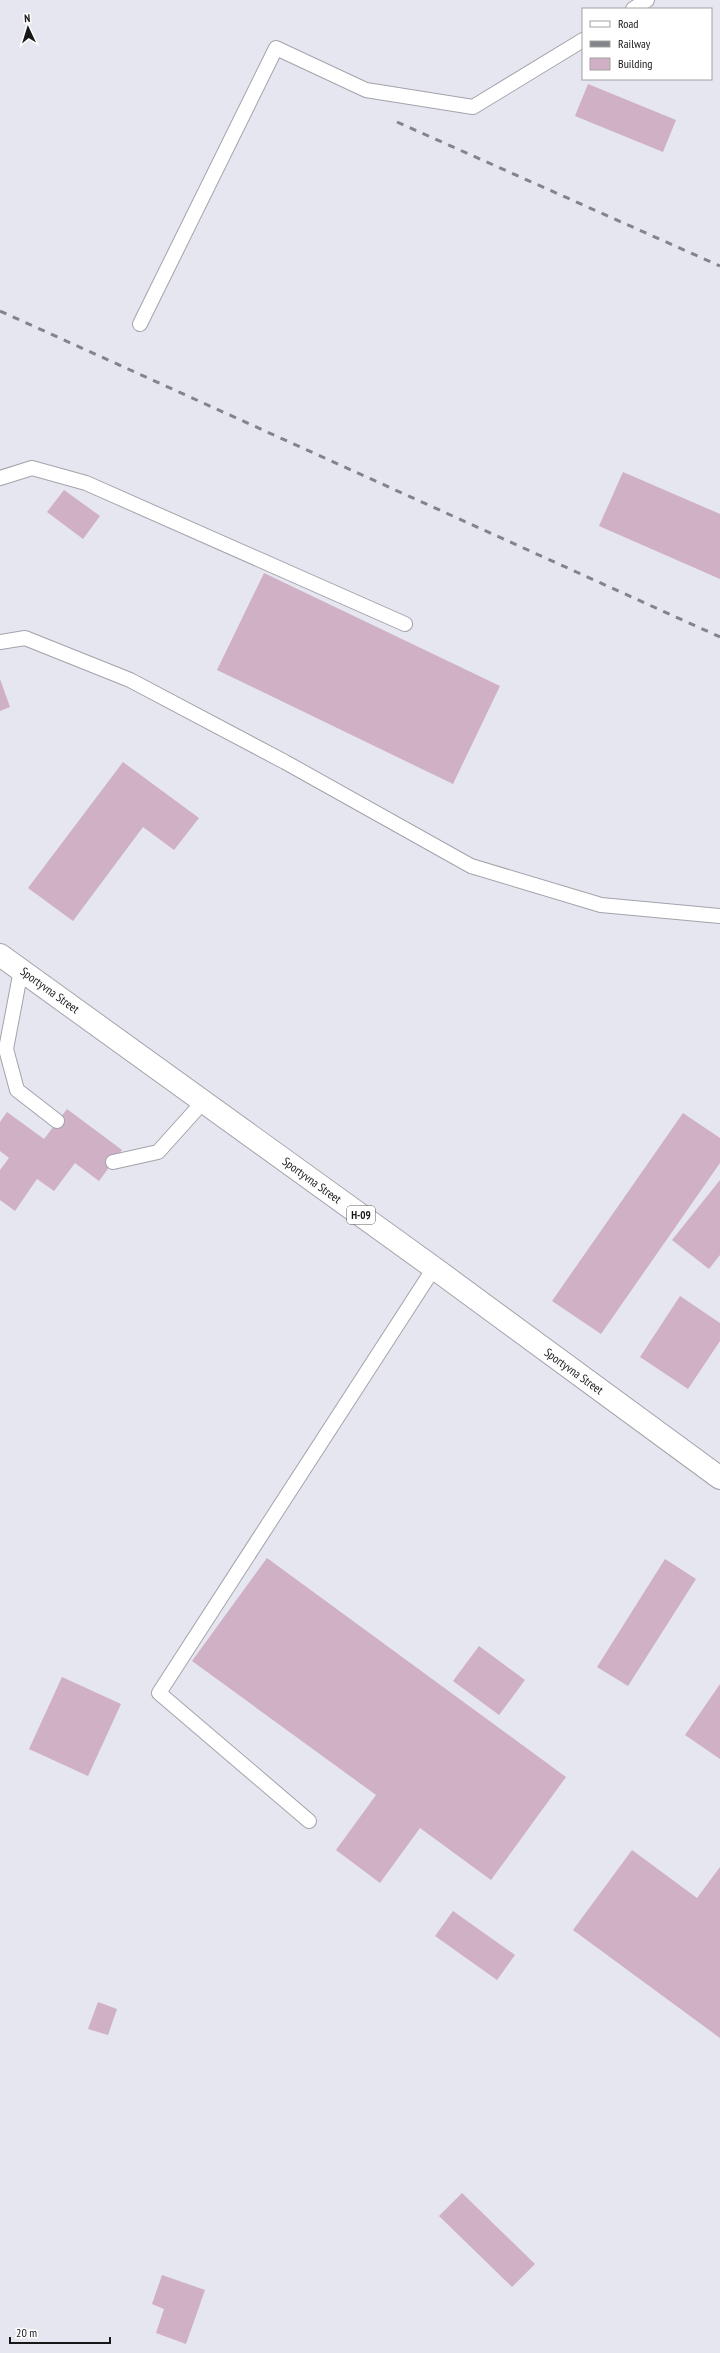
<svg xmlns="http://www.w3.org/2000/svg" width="720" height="2353" viewBox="0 0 720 2353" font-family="'PT Sans Narrow',sans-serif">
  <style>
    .building { fill: #d0b0c4 }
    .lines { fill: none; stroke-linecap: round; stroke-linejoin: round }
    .lane-casing { stroke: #a3a3ac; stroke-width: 16 }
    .primary-casing { stroke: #a3a3ac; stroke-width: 24 }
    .lane { stroke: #fff; stroke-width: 14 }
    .primary { stroke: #fff; stroke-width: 22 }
    .rail { stroke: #83848a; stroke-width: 3; stroke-dasharray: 7 7; stroke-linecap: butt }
    .labels { text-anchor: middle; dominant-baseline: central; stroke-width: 4; stroke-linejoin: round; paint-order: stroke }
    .shield { fill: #fff; stroke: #5d5d5f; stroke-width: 1 }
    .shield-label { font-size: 11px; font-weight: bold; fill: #17171a }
    .street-label { font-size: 12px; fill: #17171a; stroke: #fff }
  </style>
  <rect width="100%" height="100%" fill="#e5e6ef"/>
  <!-- building -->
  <path class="building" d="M 588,84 L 676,120 L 663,152 L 575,116 Z
    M 623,472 L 720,514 L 720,579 L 599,526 Z
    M 64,490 L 100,516 L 83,539 L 47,512 Z
    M 264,573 L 500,686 L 453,784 L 217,670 Z
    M 0,679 L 10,707 L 0,711 Z
    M 123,762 L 199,818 L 174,850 L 143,827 L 73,921 L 28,888 Z
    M 67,1109 L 122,1150 L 99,1181 L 75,1163 L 54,1191 L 37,1179 L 15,1211 L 0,1200 L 0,1170 L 9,1158 L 0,1151 L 0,1122 L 7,1112 L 44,1139 Z
    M 683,1113 L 720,1138 L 720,1163 L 601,1334 L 552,1301 Z
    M 720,1180 L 720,1255 L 709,1269 L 672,1240 Z
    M 680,1296 L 720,1323 L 720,1341 L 688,1389 L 640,1357 Z
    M 267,1558 L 566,1777 L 491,1880 L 420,1828 L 380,1883 L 336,1850 L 376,1795 L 192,1661 Z
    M 665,1559 L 696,1579 L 628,1686 L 597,1667 Z
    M 479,1646 L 525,1680 L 499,1715 L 453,1681 Z
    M 62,1677 L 121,1704 L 88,1776 L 29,1749 Z
    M 720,1684 L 720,1759 L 685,1735 Z
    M 632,1850 L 697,1898 L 720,1867 L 720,2038 L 573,1930 Z
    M 453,1911 L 515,1955 L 497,1980 L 435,1936 Z
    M 98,2002 L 117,2009 L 108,2035 L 88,2029 Z
    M 462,2193 L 535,2264 L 512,2287 L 439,2216 Z
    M 162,2275 L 205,2290 L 186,2344 L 156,2333 L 164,2309 L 152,2304 Z"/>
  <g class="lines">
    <defs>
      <path id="lane" d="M 633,9 L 647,0
        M 140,324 L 276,48 L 366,90 L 473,107 L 583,40
        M 0,478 L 32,468 L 86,483 L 405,624
        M 0,642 L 25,638 L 130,680 L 285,762 L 471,866 L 601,905 L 720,916
        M 21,970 L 6,1049 L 17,1090 L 57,1121
        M 113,1162 L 158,1152 L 203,1102
        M 309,1821 L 159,1693 L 434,1268"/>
      <path id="primary" d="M 0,955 L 434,1268 L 720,1478"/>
    </defs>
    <!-- lane casing -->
    <use href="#lane" class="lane-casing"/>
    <!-- primary casing -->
    <use href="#primary" class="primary-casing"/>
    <!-- lane -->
    <use href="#lane" class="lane"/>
    <!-- primary -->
    <use href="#primary" class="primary"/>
    <!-- rail -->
    <path class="rail" d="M 397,122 L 720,266
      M 0,311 L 720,637"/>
  </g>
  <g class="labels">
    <!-- shield labels -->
    <rect class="shield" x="347" y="1206" width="28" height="18" rx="3"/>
    <g class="shield-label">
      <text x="361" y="1215">Н-09</text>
    </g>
    <!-- street labels -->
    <g class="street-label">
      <text transform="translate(50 990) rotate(36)">Sportyvna Street</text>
      <text transform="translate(312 1180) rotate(36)">Sportyvna Street</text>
      <text transform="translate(574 1371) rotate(36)">Sportyvna Street</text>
    </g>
  </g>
  <!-- legend -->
  <rect x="582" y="8" width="130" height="72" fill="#ffffff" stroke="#a2a2a3"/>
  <rect x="590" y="21" width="20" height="6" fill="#ffffff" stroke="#a2a2a3"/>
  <text x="618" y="28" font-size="12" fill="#17171a">Road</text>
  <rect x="590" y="41" width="20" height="6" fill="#83848a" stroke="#a2a2a3"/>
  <text x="618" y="48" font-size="12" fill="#17171a">Railway</text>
  <rect x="590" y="58" width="20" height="12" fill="#d0b0c4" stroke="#a2a2a3"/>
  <text x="618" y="68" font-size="12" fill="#17171a">Building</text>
  <!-- north arrow -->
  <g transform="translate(28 28) rotate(356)" stroke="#ffffff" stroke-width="3" paint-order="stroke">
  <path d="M0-3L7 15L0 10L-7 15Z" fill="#17171a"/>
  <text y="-6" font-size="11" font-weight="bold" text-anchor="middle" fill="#17171a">N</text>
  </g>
  <!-- scale -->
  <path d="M10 2337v6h100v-6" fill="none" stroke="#17171a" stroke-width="2"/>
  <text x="16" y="2337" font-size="12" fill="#17171a" stroke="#ffffff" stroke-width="3" paint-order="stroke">20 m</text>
</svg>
